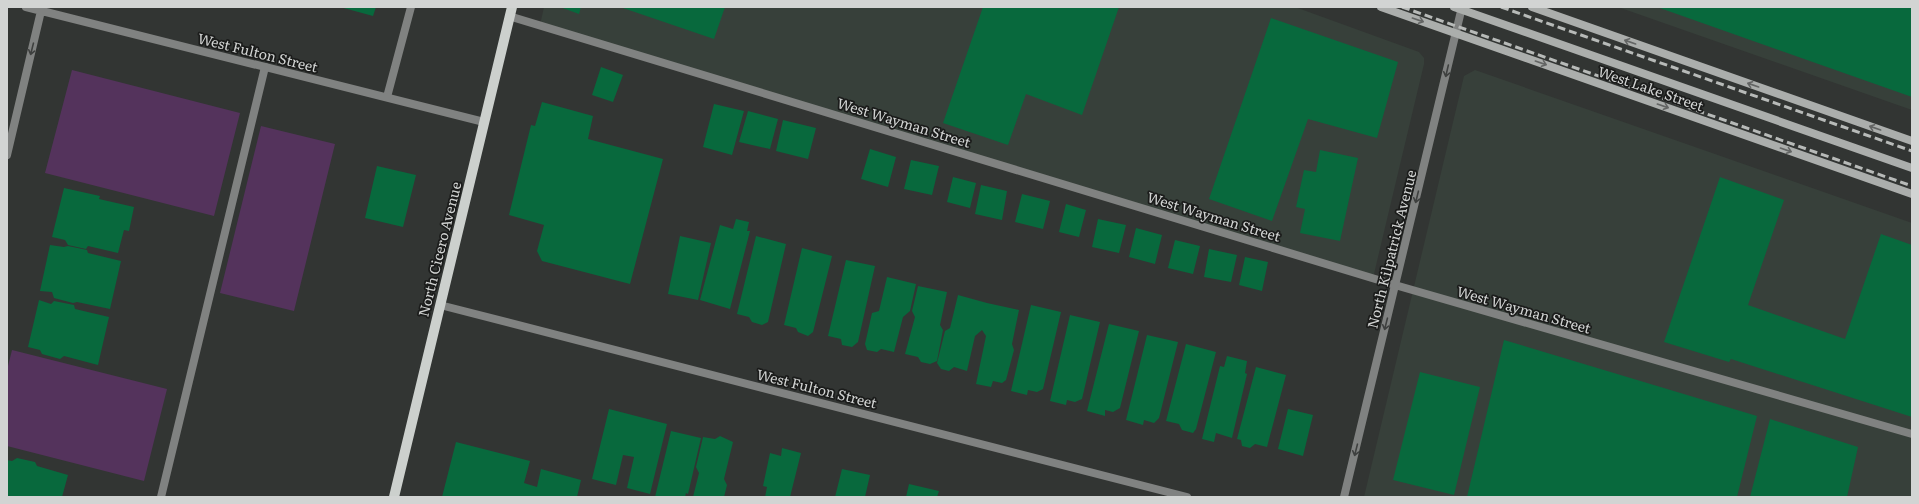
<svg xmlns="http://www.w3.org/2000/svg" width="1919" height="504" viewBox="0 0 1919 504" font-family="Literata,serif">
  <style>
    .built { fill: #37403a }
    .green { fill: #54335c }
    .building { fill: #08693d }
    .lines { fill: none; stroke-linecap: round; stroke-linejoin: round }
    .service { stroke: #808281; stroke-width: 8 }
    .minor { stroke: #808281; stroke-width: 8 }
    .secondary { stroke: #abaeac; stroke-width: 8 }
    .primary { stroke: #ccd0cd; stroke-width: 10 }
    .rail { stroke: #b7bab8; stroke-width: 3; stroke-dasharray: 8 4; stroke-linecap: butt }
    .oneway { stroke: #636564 }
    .oneway2 { stroke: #3e403f }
    .labels { text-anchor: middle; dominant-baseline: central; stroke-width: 3.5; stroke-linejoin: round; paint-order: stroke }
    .street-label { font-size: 14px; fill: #d2d4d3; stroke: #1b1c1b }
  </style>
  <rect width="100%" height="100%" fill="#323533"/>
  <!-- built -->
  <path class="built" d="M 544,7 L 1295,7 L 1419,52 L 1424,58 L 1424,64 L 1373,278 L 540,25 Z
    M 1618,7 L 1912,7 L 1912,110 Z
    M 1475,70 L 1912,223 L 1912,497 L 1364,497 L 1464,76 Z"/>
  <!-- green -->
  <path class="green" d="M 72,70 L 240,113 L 214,216 L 45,173 Z
    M 261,126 L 335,144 L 294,311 L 220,293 Z
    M 12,350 L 167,389 L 144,481 L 7,446 L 7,370 Z"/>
  <!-- building -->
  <path class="building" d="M 340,7 L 376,7 L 373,16 Z
    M 560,7 L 581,7 L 579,14 Z
    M 620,7 L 725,7 L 714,39 Z
    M 983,7 L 1119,7 L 1082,115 L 1026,94 L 1008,145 L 943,123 Z
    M 1657,7 L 1912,7 L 1912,97 Z
    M 1271,18 L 1398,62 L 1377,138 L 1308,119 L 1272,221 L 1209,199 Z
    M 601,67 L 623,75 L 613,102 L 592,95 Z
    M 542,102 L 593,116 L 588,139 L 663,159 L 630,284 L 542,261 L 537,251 L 544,225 L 509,215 L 531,125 L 535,126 Z
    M 714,104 L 744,111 L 732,155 L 703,147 Z
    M 748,111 L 778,119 L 770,149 L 739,142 Z
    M 783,120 L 816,128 L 808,159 L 776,151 Z
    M 870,149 L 896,157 L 888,187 L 861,179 Z
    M 1320,150 L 1358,158 L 1340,241 L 1300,233 L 1305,209 L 1296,207 L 1304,170 L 1316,172 Z
    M 911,160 L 939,166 L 932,195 L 904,189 Z
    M 377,166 L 416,175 L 403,227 L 365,218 Z
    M 953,177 L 976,183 L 970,208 L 947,202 Z
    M 1720,177 L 1784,200 L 1748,305 L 1845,339 L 1881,234 L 1912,245 L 1912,417 L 1731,359 L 1729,362 L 1664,342 Z
    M 981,185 L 1007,191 L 1002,220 L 975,214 Z
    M 64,188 L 100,196 L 99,199 L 134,207 L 129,231 L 124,230 L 118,253 L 88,246 L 86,249 L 68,245 L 65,240 L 52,237 Z
    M 1022,194 L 1050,201 L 1043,229 L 1015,222 Z
    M 1066,204 L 1086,210 L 1079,237 L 1059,232 Z
    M 736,219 L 749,222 L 747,231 L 750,231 L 730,309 L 700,300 L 720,225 L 733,229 Z
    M 1098,219 L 1126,225 L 1119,253 L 1092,247 Z
    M 1136,228 L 1162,235 L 1155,264 L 1129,257 Z
    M 680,236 L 711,243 L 698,300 L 668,294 Z
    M 756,236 L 786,244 L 768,322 L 762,325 L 752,322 L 749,317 L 737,314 Z
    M 1175,240 L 1200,246 L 1193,274 L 1168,268 Z
    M 50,245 L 64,247 L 68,246 L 87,250 L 88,253 L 121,261 L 110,309 L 77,302 L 73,303 L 54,298 L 52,292 L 40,291 Z
    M 802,248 L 832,256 L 813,332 L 808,336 L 798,332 L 796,328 L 784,325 Z
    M 1209,249 L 1237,255 L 1231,282 L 1204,277 Z
    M 1245,257 L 1268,262 L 1262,291 L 1239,285 Z
    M 846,260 L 875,266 L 858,342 L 852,347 L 842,345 L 841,339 L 828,336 Z
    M 887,277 L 916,284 L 910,311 L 903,317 L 894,352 L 881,349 L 877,352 L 867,350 L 865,344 L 872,313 L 879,311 Z
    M 918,286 L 947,292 L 940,325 L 943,330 L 937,361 L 930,364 L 921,362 L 918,357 L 905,354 L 915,317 L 912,311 Z
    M 958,295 L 987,303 L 983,324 L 987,303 L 1019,310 L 1012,344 L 1014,350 L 1006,380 L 1002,383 L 993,381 L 991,387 L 976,384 L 986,336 L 982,330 L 975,336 L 967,371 L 954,367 L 949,371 L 941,369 L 937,363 L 945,331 L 950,328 Z
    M 39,300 L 51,304 L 54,301 L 74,305 L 75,309 L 109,317 L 98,365 L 64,356 L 60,359 L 42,354 L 40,350 L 28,347 Z
    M 1031,305 L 1061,312 L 1043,389 L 1037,392 L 1028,390 L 1027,395 L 1011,391 Z
    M 1070,315 L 1100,322 L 1082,399 L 1075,402 L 1067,400 L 1066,405 L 1050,401 Z
    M 1109,324 L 1139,331 L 1120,408 L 1113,412 L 1105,410 L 1105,416 L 1087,411 Z
    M 1147,335 L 1178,342 L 1159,418 L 1154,423 L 1144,420 L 1143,425 L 1126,420 Z
    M 1504,340 L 1757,416 L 1737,497 L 1467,497 Z
    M 1186,344 L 1216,352 L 1196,429 L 1193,433 L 1182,430 L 1179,424 L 1166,421 Z
    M 1227,356 L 1247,361 L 1245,373 L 1247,374 L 1232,438 L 1216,433 L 1214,442 L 1202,439 L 1220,366 L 1224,367 Z
    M 1256,367 L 1286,375 L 1267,447 L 1255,444 L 1250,448 L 1242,446 L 1241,440 L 1237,439 Z
    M 1420,372 L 1480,387 L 1454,495 L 1393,480 Z
    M 609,409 L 667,424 L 650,494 L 627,488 L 634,457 L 623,455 L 616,485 L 592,479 Z
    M 1288,409 L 1313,415 L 1303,456 L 1278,449 Z
    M 1770,419 L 1858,447 L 1847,497 L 1750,497 Z
    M 671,431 L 701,438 L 688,494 L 686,493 L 685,497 L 655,497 Z
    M 720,436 L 733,442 L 724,479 L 727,485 L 724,497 L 693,497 L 699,473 L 696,467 L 703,437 L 715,439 Z
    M 456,442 L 530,461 L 524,483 L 537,487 L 541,469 L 581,480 L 577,497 L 442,497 Z
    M 782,448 L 801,453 L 790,497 L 765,497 L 767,487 L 763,486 L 770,453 L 781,456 Z
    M 17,458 L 35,462 L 37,466 L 68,475 L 62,497 L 7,497 L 7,460 L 12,461 Z
    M 842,469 L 870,475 L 865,497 L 835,497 Z
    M 909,484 L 939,491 L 937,497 L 906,497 Z"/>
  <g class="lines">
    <!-- service -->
    <path class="service" d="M 509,16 L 1395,285 L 1912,434
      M 387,97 L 411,7
      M 161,497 L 265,67"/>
    <!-- minor -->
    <path class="minor" d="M 26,7 L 484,122
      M 7,155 L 41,11
      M 440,305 L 1187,497
      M 1344,497 L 1462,7"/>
    <!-- secondary -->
    <path class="secondary" d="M 1381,7 L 1912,194
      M 1454,7 L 1912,168
      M 1532,7 L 1912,141"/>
    <!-- primary -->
    <path class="primary" d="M 394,497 L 512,7"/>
    <!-- rail -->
    <path class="rail" d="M 1402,7 L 1912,186
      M 1501,7 L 1912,151"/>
  </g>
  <!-- one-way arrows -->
  <defs><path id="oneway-shaft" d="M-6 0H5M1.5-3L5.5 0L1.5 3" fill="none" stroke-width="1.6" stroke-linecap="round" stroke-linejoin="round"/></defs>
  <g class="oneway">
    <use href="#oneway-shaft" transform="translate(1418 20) rotate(19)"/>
    <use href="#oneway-shaft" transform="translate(1630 42) rotate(-161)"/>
    <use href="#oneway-shaft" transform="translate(1541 63) rotate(19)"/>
    <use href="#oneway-shaft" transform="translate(1753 85) rotate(-161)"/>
    <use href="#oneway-shaft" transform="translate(1663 106) rotate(19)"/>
    <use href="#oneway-shaft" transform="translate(1875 128) rotate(-161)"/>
    <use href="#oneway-shaft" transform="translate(1786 150) rotate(19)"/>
  </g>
  <g class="oneway2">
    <use href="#oneway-shaft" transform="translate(32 49) rotate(104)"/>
    <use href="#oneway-shaft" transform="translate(1447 71) rotate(103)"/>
    <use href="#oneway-shaft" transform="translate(1417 197) rotate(104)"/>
    <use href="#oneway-shaft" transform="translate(1386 324) rotate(104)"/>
    <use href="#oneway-shaft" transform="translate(1356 450) rotate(104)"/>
  </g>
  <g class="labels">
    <!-- street labels -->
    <g class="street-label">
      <text transform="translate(258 52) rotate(14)">West Fulton Street</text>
      <text transform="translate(1651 88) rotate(19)">West Lake Street</text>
      <text transform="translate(904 122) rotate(17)">West Wayman Street</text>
      <text transform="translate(1214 216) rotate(17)">West Wayman Street</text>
      <text transform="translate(439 249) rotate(-76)">North Cicero Avenue</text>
      <text transform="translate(1391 249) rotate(-76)">North Kilpatrick Avenue</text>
      <text transform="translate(1524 309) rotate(16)">West Wayman Street</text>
      <text transform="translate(817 388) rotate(14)">West Fulton Street</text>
    </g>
  </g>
  <!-- border -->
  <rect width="1919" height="504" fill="none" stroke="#d2d4d3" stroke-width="16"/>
</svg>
